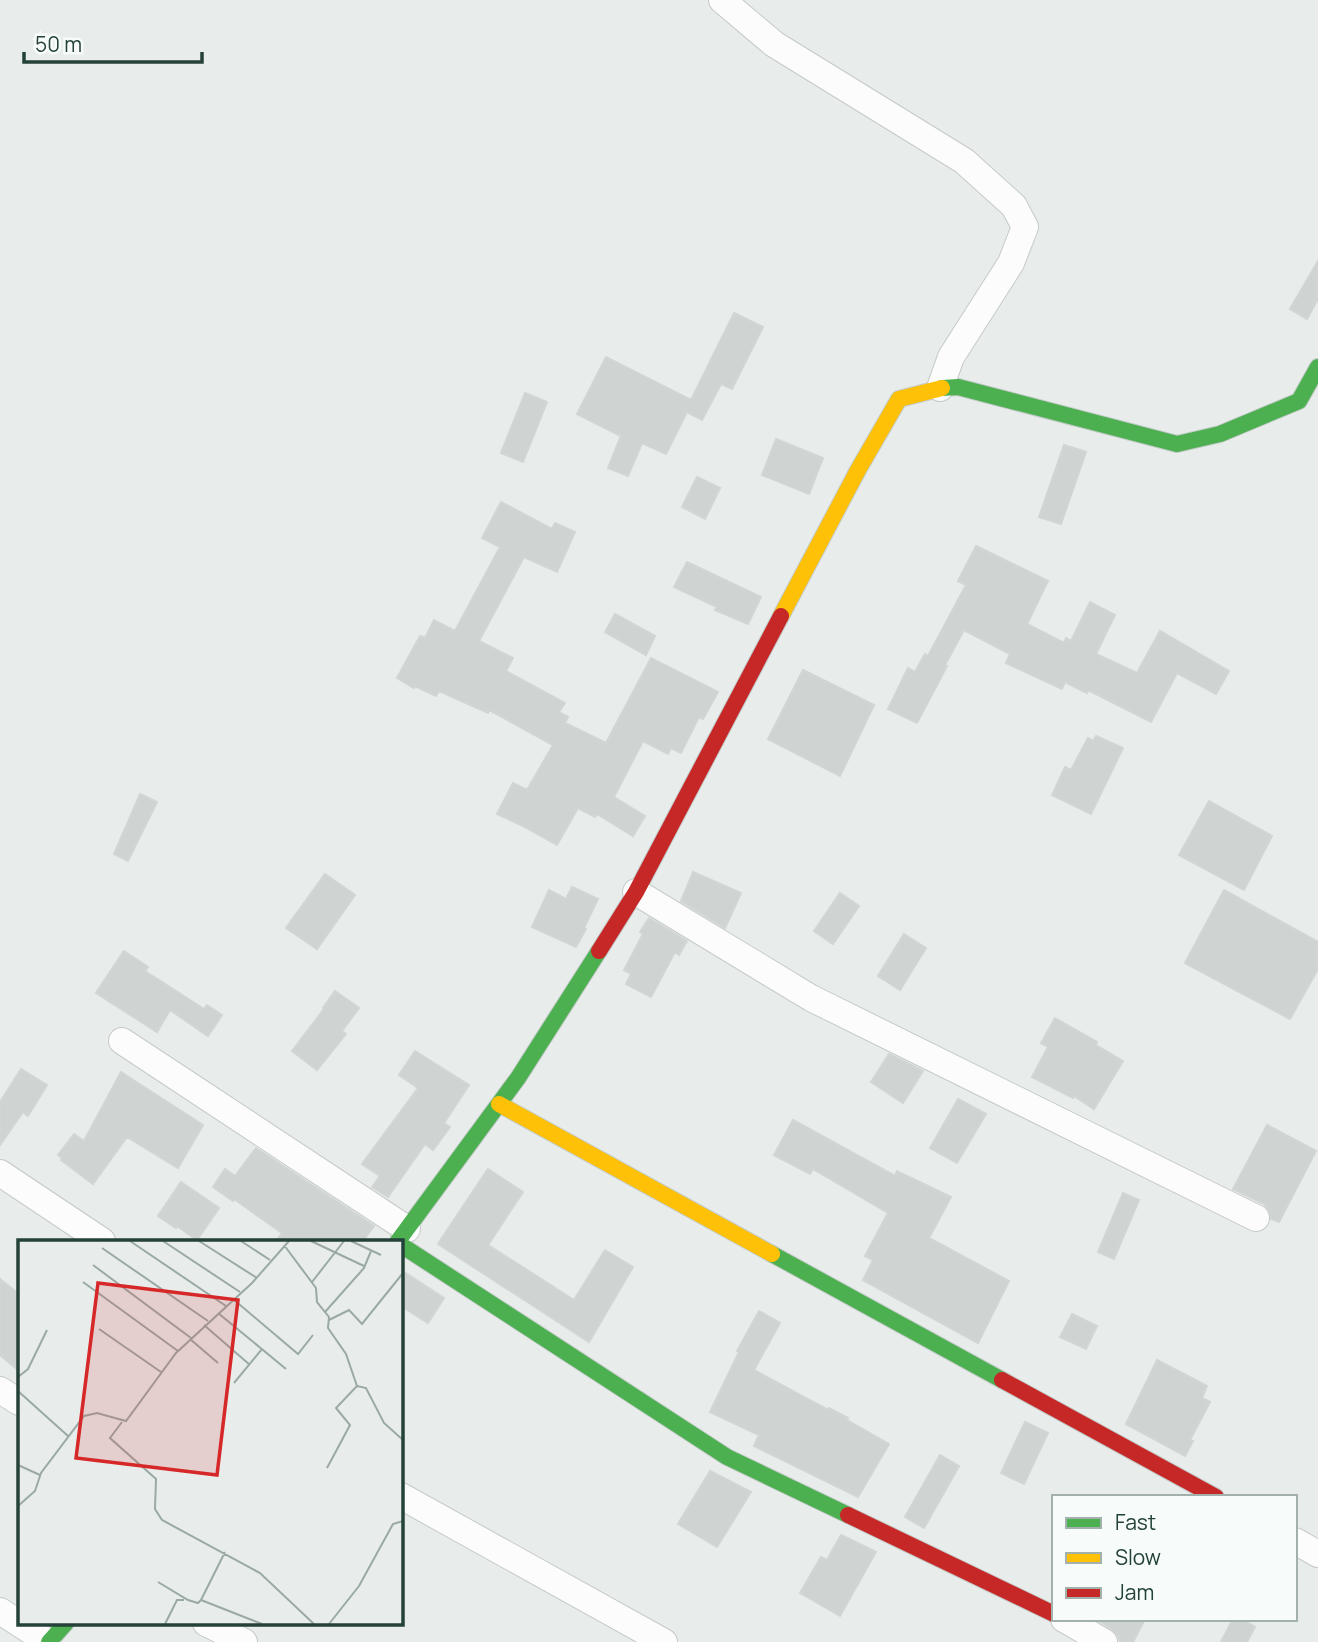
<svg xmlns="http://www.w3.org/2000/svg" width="1318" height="1642" viewBox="0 0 1318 1642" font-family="Manrope,sans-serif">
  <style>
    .building { fill: #cfd4d2; stroke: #d1d6d4; stroke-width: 2 }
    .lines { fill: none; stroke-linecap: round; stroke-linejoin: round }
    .street-casing { stroke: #c5cac8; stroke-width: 28 }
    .fast-casing { stroke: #c3cbc8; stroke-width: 18 }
    .slow-casing { stroke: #c3cbc8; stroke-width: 18 }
    .jam-casing { stroke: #c3cbc8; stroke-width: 18 }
    .street { stroke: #fcfcfc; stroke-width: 26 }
    .fast { stroke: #4caf50; stroke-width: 16 }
    .slow { stroke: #ffc107; stroke-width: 16 }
    .jam { stroke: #c62828; stroke-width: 16 }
    .inset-road { fill: none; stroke: #9aa9a4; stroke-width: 2 }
    .view { fill: #d62828; fill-opacity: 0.15; stroke: #d62828; stroke-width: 3.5 }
    .inset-edge { fill: none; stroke: #24423a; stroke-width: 3.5 }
  </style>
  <rect width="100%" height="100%" fill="#e8edeb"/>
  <!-- building -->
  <path class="building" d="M 1318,261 L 1318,299 L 1307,319 L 1290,309 Z
    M 734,313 L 763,327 L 732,389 L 721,384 L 702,420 L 687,412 L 666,454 L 642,443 L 628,476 L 608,468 L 621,436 L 577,414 L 606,357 L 691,400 Z
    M 525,393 L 547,402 L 523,462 L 501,453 Z
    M 776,439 L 823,458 L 809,494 L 762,475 Z
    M 1064,445 L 1086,452 L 1061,524 L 1039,517 Z
    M 697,477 L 720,488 L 705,519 L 682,507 Z
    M 501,502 L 552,529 L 555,523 L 575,532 L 557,572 L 524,557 L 479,641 L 513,658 L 506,671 L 565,703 L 559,712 L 568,717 L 565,723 L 606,743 L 651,658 L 718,692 L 703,719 L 699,717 L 681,753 L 671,748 L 668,754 L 643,741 L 614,797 L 645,816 L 633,836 L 597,814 L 595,817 L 578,808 L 557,845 L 521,825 L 497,814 L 513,783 L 527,790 L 553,745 L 489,710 L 488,713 L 439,691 L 436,696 L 415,686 L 414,688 L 397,678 L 420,636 L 425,638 L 434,620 L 455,631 L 500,547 L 482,538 Z
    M 976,546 L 1048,581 L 1027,624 L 1064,643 L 1066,638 L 1071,641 L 1090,602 L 1115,615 L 1096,654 L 1137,673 L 1160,631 L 1229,671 L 1216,694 L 1177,673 L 1151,722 L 1088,690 L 1087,693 L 1065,682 L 1062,689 L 1006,663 L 1010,654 L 964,630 L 945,665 L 947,666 L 917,723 L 888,709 L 908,668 L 915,672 L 925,654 L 928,656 L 966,585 L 958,581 Z
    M 687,562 L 761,597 L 748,624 L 715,610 L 717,607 L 674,587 Z
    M 615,614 L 655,636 L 646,655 L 605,632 Z
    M 803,670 L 874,705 L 840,776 L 768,739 Z
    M 1096,736 L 1123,748 L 1091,814 L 1052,795 L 1065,767 L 1071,770 L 1088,738 L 1093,741 Z
    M 140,794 L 157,802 L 128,861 L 114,854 Z
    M 1209,801 L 1272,836 L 1244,890 L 1179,855 Z
    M 693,872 L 741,893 L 725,928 L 681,901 Z
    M 325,874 L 355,895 L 317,949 L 286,928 Z
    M 572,887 L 598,899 L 584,928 L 586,929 L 576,947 L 532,927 L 549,890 L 566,899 Z
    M 1224,890 L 1318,942 L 1318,969 L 1290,1019 L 1185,963 Z
    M 840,893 L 859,906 L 833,944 L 814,931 Z
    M 649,918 L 687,941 L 679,955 L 675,952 L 651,997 L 626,984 L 631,974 L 624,970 L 643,934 L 640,932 Z
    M 904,934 L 926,948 L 900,990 L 878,976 Z
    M 124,951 L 148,967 L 145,971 L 204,1009 L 207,1005 L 222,1015 L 208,1036 L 170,1010 L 157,1032 L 96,993 Z
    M 335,991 L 359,1008 L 342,1031 L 346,1034 L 317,1070 L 292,1051 L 324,1009 L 323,1008 Z
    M 1055,1018 L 1097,1042 L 1096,1045 L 1123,1061 L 1094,1109 L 1074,1096 L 1073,1098 L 1032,1077 L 1048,1047 L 1041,1043 Z
    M 415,1051 L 469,1085 L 444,1123 L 450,1127 L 433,1150 L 425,1144 L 388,1197 L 372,1187 L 380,1176 L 362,1164 L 418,1088 L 399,1075 Z
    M 889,1054 L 923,1071 L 903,1103 L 871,1082 Z
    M 21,1069 L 47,1085 L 28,1116 L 23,1112 L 0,1145 L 0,1102 Z
    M 121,1072 L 203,1125 L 178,1168 L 127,1137 L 93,1184 L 61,1160 L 62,1158 L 58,1155 L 74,1134 L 84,1141 Z
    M 958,1099 L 986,1114 L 957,1163 L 930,1148 Z
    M 793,1120 L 895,1176 L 897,1171 L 951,1197 L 929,1238 L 1009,1281 L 978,1343 L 863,1280 L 873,1260 L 865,1256 L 888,1213 L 813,1169 L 810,1174 L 774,1155 Z
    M 1267,1125 L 1316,1151 L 1279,1222 L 1271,1219 L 1269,1210 L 1264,1204 L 1233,1189 Z
    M 256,1148 L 374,1226 L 363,1241 L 276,1241 L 282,1233 L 234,1199 L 233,1201 L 213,1187 L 225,1169 L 235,1176 Z
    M 488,1169 L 523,1192 L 488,1245 L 574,1300 L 605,1250 L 633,1267 L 589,1342 L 438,1244 Z
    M 181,1182 L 219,1208 L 197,1240 L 177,1226 L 176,1228 L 158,1216 Z
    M 1123,1193 L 1139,1200 L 1114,1259 L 1098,1252 Z
    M 401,1270 L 444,1298 L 428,1323 L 401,1306 Z
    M 0,1279 L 19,1294 L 19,1371 L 0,1355 Z
    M 759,1311 L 780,1323 L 754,1370 L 828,1410 L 829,1408 L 848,1418 L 847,1420 L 889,1444 L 858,1497 L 754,1446 L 759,1435 L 710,1412 L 739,1352 L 737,1351 Z
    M 1072,1314 L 1097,1326 L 1086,1349 L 1060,1337 Z
    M 1157,1360 L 1207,1386 L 1202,1398 L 1210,1402 L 1190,1440 L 1193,1441 L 1185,1456 L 1126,1424 Z
    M 1025,1422 L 1048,1433 L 1024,1484 L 1001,1473 Z
    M 940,1455 L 959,1466 L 924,1528 L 905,1517 Z
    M 710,1471 L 751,1492 L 717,1547 L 678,1524 Z
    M 841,1535 L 876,1552 L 840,1616 L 800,1593 L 821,1557 L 827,1560 Z
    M 1096,1619 L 1145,1619 L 1133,1642 L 1120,1642 L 1118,1635 L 1112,1629 Z
    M 1233,1619 L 1241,1619 L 1255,1627 L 1247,1642 L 1221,1642 Z"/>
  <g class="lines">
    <defs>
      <path id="street" d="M 722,0 L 774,44 L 964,161 L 1014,206 L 1025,227 L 1011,263 L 951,357 L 940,388
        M 636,892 L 811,998 L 1256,1218
        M 122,1041 L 407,1229
        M 0,1173 L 102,1241
        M 0,1390 L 19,1402
        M 401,1496 L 664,1642
        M 1295,1541 L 1318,1554
        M 0,1611 L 48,1642
        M 1064,1619 L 1104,1642
        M 206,1623 L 244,1642"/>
      <path id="fast" d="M 942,388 L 958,387 L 1177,444 L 1220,434 L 1299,401 L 1318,367
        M 398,1241 L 518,1078 L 599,951
        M 401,1245 L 727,1457 L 848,1515
        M 772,1254 L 1002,1380
        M 49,1642 L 66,1623"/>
      <path id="slow" d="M 781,616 L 858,470 L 899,399 L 942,388
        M 499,1104 L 772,1254"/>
      <path id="jam" d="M 599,951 L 636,892 L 781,616
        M 1002,1380 L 1216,1497
        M 848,1515 L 1054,1614"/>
    </defs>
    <!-- street casing -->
    <use href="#street" class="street-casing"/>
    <!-- fast casing -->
    <use href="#fast" class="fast-casing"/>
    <!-- slow casing -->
    <use href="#slow" class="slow-casing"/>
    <!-- jam casing -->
    <use href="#jam" class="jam-casing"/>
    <!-- street -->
    <use href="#street" class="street"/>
    <!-- fast -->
    <use href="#fast" class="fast"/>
    <!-- slow -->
    <use href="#slow" class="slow"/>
    <!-- jam -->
    <use href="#jam" class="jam"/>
  </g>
  <!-- overview -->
  <g transform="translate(18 1240)">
    <rect width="385" height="385" fill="#e8edeb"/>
    <path class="inset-road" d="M 112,1 L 208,66M 145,1 L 222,52M 181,1 L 239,38M 223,1 L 252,20M 293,1 L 346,26M 333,1 L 363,15M 266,5 L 298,48 L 299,62 L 311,77 L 310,88 L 328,114 L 339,146 L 348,148 L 366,183 L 385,200M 84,8 L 190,81M 75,25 L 173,98M 65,42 L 160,111M 294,42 L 326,1M 215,59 L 280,114 L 295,95M 307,72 L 346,28 L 353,11M 200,73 L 268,129M 311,80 L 331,70 L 344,84 L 385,33M 186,85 L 232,125M 81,89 L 143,132M 172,99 L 200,123M 0,137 L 10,129 L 29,90M 216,143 L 244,109M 0,151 L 50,196M 104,182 L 92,198 L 138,239 L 137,269 L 144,280 L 242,333 L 296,384M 0,225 L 22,235M 309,228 L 332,185 L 318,168 L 339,146M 0,266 L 17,251 L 23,233 L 66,176 L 79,173 L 108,181 L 158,113 L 234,43 L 271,1M 140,342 L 170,360 L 180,363 L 183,360 L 244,384M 183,360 L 207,312M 147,384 L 159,360 L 166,360M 311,384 L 341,346 L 375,284 L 385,281"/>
    <path class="view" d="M 80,43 L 220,60 L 199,235 L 58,218 Z"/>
    <rect width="385" height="385" class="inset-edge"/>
  </g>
  <!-- legend -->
  <rect x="1052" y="1495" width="245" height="126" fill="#f7fbf9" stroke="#a3b1ad" stroke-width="2"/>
  <rect x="1066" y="1518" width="35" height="10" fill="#4caf50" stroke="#a3b1ad" stroke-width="2"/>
  <text x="1115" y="1530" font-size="21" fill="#24423a">Fast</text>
  <rect x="1066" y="1553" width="35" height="10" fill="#ffc107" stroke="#a3b1ad" stroke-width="2"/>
  <text x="1115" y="1565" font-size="21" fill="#24423a">Slow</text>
  <rect x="1066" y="1588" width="35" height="10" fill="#c62828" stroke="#a3b1ad" stroke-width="2"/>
  <text x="1115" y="1600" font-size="21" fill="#24423a">Jam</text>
  <!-- scale -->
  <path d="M24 52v10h178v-10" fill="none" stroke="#24423a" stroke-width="3.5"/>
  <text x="35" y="52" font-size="21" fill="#24423a" stroke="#f7fbf9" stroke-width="5" paint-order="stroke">50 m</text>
</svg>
